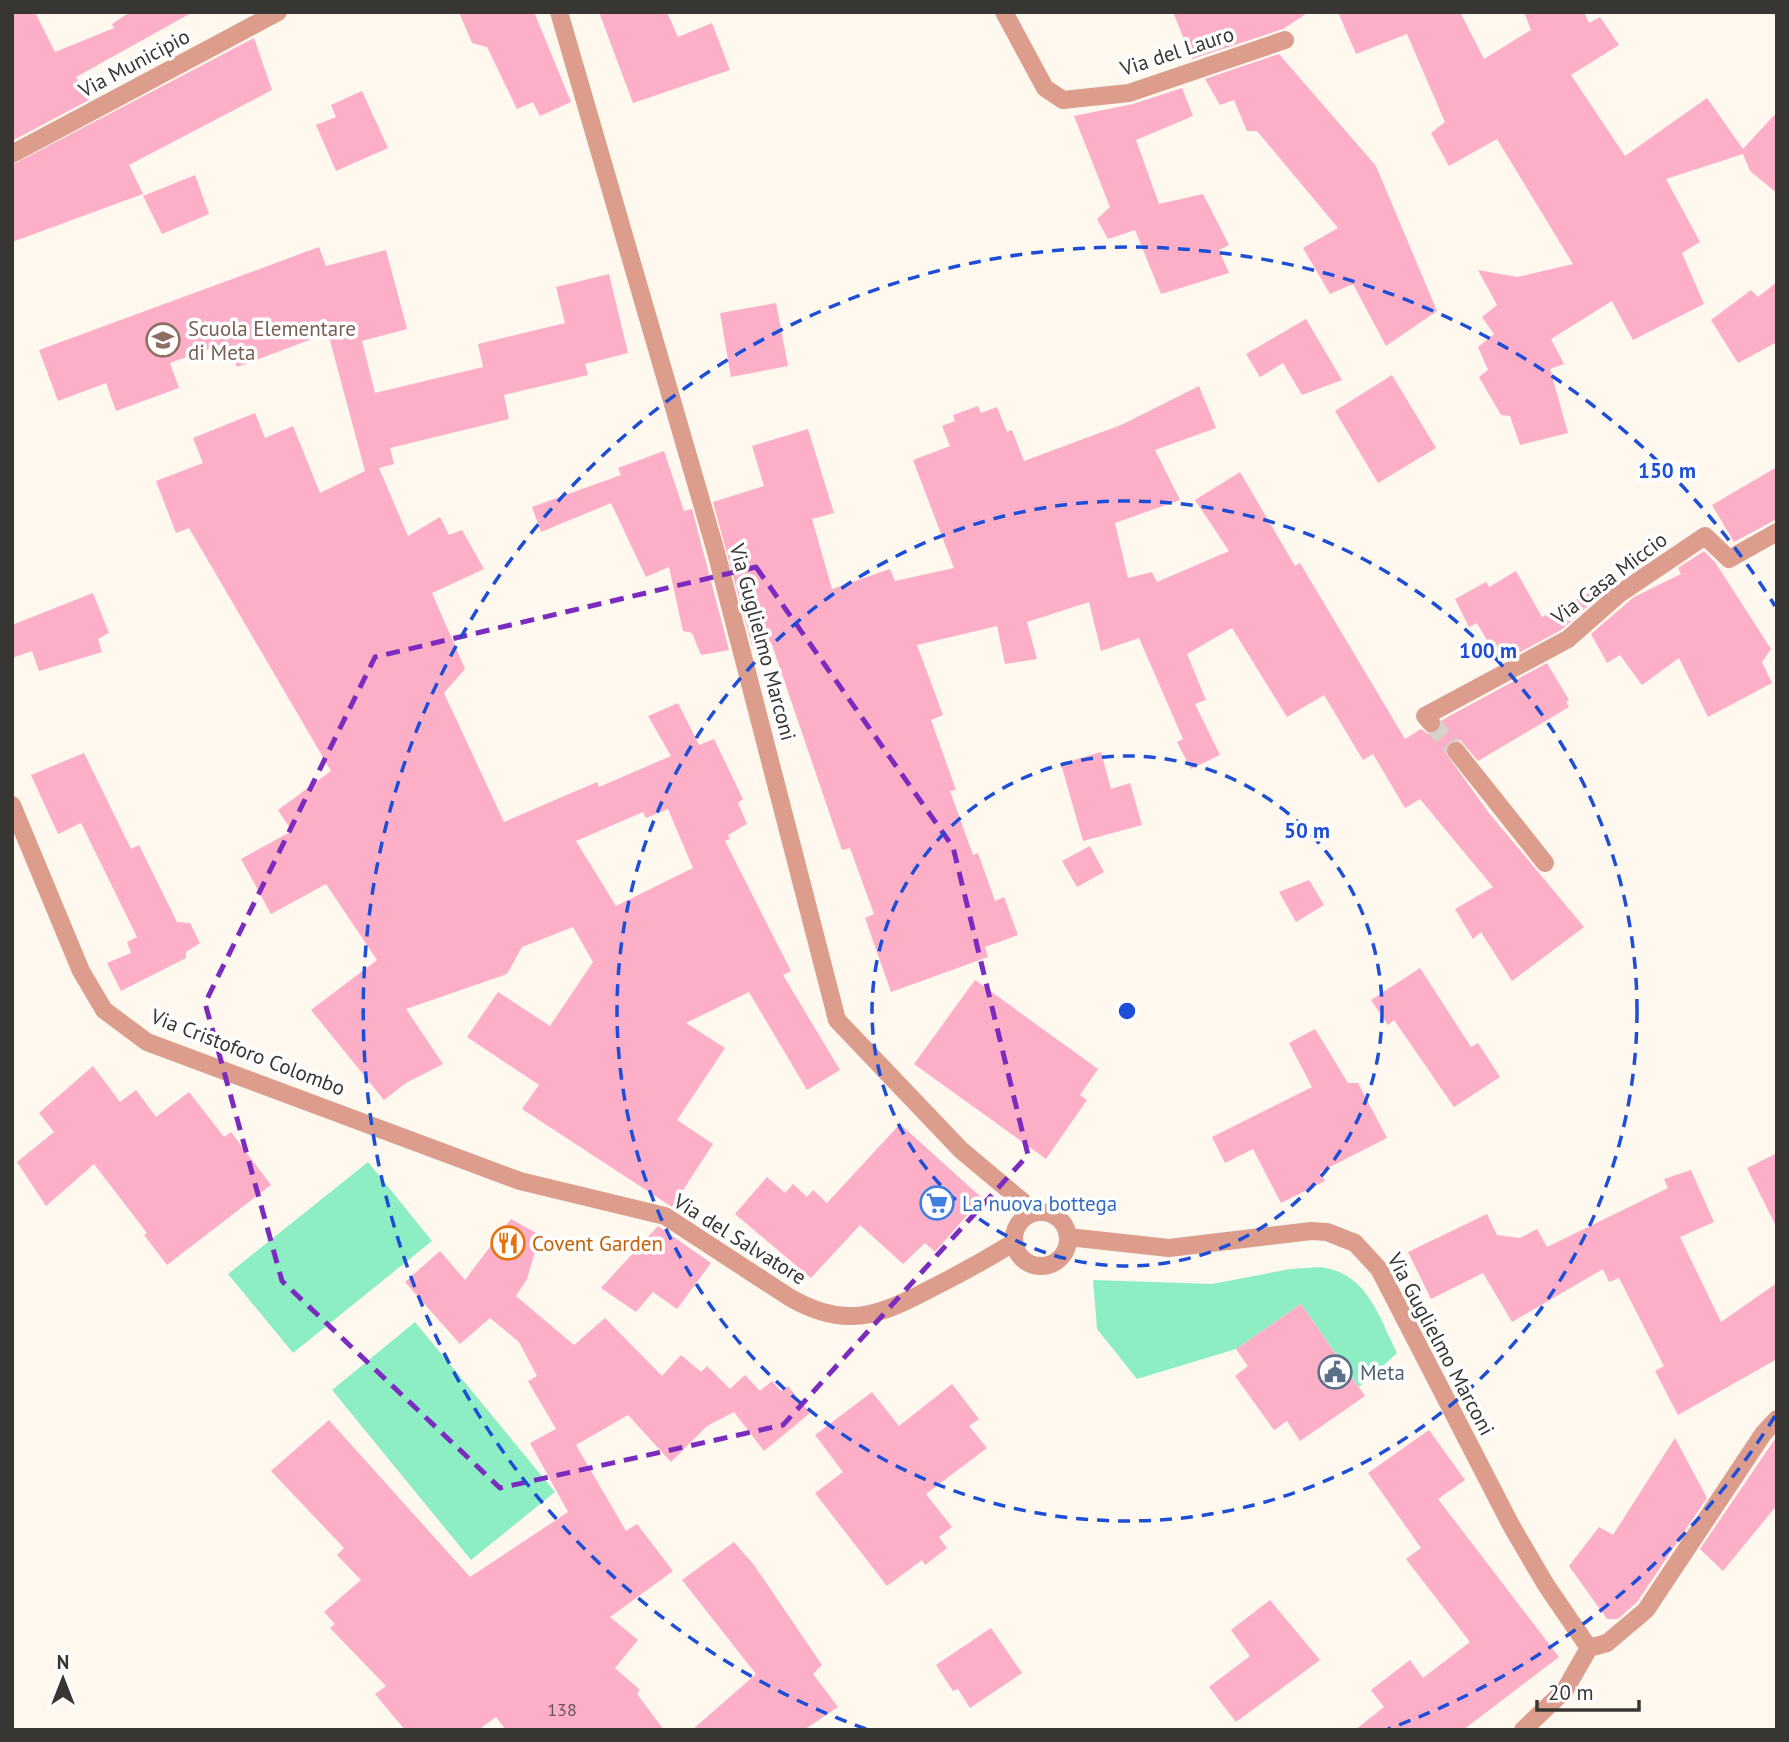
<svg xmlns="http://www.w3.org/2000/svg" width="1789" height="1742" viewBox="0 0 1789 1742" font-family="'PT Sans',sans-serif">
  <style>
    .green { fill: #8deec4 }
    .building { fill: #fdafc8; fill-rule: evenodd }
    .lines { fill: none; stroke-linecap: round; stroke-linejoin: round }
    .street-tunnel { stroke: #d6d1c9; stroke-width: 18; stroke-dasharray: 18 9; stroke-linecap: butt }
    .street { stroke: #dd9d8d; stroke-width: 18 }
    .marked { fill: none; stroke: #7b2cbf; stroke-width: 5; stroke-dasharray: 14 9; stroke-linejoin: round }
    .ring { fill: none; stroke: #1d4ed8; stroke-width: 3.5; stroke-dasharray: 12 9 }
    .labels { text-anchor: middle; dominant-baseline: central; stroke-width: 7; stroke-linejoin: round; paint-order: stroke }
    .number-label { font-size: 18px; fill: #695458 }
    .street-label { font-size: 21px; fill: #383633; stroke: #fff }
    .education-label { font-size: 21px; fill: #785e54; stroke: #fff; text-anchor: start }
    .shop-label { font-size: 21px; fill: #366cbe; stroke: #fff; text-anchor: start }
    .food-label { font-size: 21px; fill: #c56008; stroke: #fff; text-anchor: start }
    .service-label { font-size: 21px; fill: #4e5e75; stroke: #fff; text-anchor: start }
    .centre { fill: #1d4ed8; stroke: #fff; stroke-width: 3.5 }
    .ring-label { font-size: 21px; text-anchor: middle; font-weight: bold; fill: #1d4ed8; stroke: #fff; stroke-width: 7; stroke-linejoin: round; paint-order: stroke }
  </style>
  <rect width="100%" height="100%" fill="#fef8ef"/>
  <!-- green -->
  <path class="green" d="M 368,1162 L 432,1241 L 293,1353 L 228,1274 Z
    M 1321,1267 C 1368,1274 1378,1315 1397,1353 L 1359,1387 L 1301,1304 L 1236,1349 L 1137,1379 L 1097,1329 L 1093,1280 L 1212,1284 L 1290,1269 Z
    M 415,1322 L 555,1492 L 471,1560 L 332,1390 Z"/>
  <!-- building -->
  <path class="building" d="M 12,12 L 35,12 L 55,52 L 114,28 L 112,24 L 130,12 L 193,12 L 76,77 L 89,100 L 12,141 Z
    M 459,12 L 534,12 L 571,102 L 540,116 L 533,102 L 517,109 L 487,47 L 472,43 Z
    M 599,12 L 667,12 L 678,37 L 712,23 L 730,70 L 633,103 Z
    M 1173,12 L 1309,12 L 1283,29 L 1192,59 Z
    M 1338,12 L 1460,12 L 1484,59 L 1531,30 L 1524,12 L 1584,12 L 1589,23 L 1600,17 L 1619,45 L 1571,75 L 1625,156 L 1707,98 L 1743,149 L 1777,112 L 1777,193 L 1750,171 L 1743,154 L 1666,179 L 1700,242 L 1682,253 L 1704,304 L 1633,340 L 1612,301 L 1551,339 L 1564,364 L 1550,369 L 1568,433 L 1520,445 L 1510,416 L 1501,415 L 1479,377 L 1488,370 L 1478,347 L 1494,334 L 1482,317 L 1497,305 L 1478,270 L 1517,277 L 1573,264 L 1497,139 L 1449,166 L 1431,133 L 1445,122 L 1407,34 L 1356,54 Z
    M 254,38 L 272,90 L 129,165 L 143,194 L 12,242 L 12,165 Z
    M 1279,54 L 1376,166 L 1437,311 L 1386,346 L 1353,284 L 1330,294 L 1303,248 L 1338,228 L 1257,131 L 1247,131 L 1234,100 L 1220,105 L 1205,79 Z
    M 1182,88 L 1193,116 L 1136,140 L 1159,204 L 1203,194 L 1229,245 L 1219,250 L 1229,273 L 1161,294 L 1135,230 L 1108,239 L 1097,219 L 1110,207 L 1074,116 L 1133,104 Z
    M 362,91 L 388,148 L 336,171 L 316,125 L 336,117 L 331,105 Z
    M 195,175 L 209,214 L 162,234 L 143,196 Z
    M 319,247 L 326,266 L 386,250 L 407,329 L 362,341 L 375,393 L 483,367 L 478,344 L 565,323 L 556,287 L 609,274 L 628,353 L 585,364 L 588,375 L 504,395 L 509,419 L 390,448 L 394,464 L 379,468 L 408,536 L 440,517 L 449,535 L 462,530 L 484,569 L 432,593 L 465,669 L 444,693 L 504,822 L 597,782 L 599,787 L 671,756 L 648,716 L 678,703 L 699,745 L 714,739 L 743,799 L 738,803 L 747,824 L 728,835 L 730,839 L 725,841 L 791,971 L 783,975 L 840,1070 L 807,1090 L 749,992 L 686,1023 L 725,1048 L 677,1120 L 713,1144 L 672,1207 L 522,1109 L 539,1085 L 467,1037 L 498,992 L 550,1026 L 593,962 L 573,927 L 522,947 L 507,974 L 406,1009 L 443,1064 L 406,1083 L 384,1100 L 311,1010 L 377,960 L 326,884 L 271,914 L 241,859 L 292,831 L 278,810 L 331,771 L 189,528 L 176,533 L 156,481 L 203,463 L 193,438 L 255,413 L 265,438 L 293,426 L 320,493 L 365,471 L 328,333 L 237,367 L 228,342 L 170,363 L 179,388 L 116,411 L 106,383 L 58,401 L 39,350 ZM 668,809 L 693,868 L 616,906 L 576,841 L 643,812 L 646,818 Z
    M 1777,282 L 1777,342 L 1738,363 L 1711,320 L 1751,290 L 1758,297 Z
    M 776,303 L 788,366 L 731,377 L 720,313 Z
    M 1306,319 L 1342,380 L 1302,395 L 1283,363 L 1260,377 L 1246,354 Z
    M 1392,375 L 1436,448 L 1378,483 L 1335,411 Z
    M 1199,386 L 1216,428 L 1155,450 L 1180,500 L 1115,523 L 1128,578 L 1152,572 L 1157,582 L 1229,551 L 1195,500 L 1240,472 L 1295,566 L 1300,563 L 1405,739 L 1421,729 L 1428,734 L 1438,732 L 1442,720 L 1547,663 L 1569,700 L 1566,702 L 1569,707 L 1478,761 L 1460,740 L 1450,742 L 1445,752 L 1489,813 L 1584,927 L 1512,981 L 1481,932 L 1473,939 L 1455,909 L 1493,887 L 1420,799 L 1405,808 L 1373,754 L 1363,760 L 1324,695 L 1287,717 L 1232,628 L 1187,654 L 1206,700 L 1195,704 L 1220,755 L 1191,769 L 1177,742 L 1183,739 L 1139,638 L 1101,651 L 1089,602 L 1027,622 L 1037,659 L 1005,664 L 997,626 L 917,645 L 943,715 L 931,720 L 956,790 L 950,791 L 973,855 L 978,853 L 995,901 L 1004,897 L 1018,935 L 985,947 L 988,957 L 891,992 L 865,918 L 874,914 L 850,848 L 842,850 L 771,642 L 752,646 L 713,502 L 764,486 L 752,446 L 808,429 L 834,513 L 812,519 L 832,589 L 890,569 L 895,581 L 954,568 L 913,460 L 950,446 L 942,426 L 955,421 L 953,415 L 978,406 L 981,413 L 997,407 L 1007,432 L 1012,430 L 1024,461 L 1121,425 Z
    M 664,451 L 684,511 L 692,509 L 729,650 L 701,655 L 692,633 L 683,631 L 669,567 L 646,577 L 611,503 L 541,532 L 532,507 L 621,475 L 618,468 Z
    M 1777,467 L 1777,519 L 1734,542 L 1712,505 Z
    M 1704,551 L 1715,562 L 1771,649 L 1762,662 L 1772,683 L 1708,717 L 1679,658 L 1642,685 L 1620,655 L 1607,663 L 1591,634 L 1634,597 L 1681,574 L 1678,568 Z
    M 1516,571 L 1542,617 L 1597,589 L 1600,595 L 1561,630 L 1500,663 L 1477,623 L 1469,627 L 1455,599 L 1486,582 L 1489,587 Z
    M 93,593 L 109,633 L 98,639 L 102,652 L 39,671 L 32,651 L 12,658 L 12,625 Z
    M 1101,752 L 1111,789 L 1130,783 L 1142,825 L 1083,841 L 1061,764 Z
    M 84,753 L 131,849 L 139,845 L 177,922 L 190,923 L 200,943 L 186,952 L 186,958 L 121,991 L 107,963 L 131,953 L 127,942 L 137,937 L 81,823 L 58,834 L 31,775 Z
    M 1090,846 L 1104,872 L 1077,887 L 1062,861 Z
    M 1309,880 L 1324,905 L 1296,922 L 1279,892 Z
    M 1420,968 L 1471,1047 L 1478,1043 L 1500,1077 L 1454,1107 L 1394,1020 L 1388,1025 L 1371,1000 Z
    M 975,980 L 1098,1069 L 1080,1095 L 1087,1100 L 1046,1159 L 914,1064 Z
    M 1315,1029 L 1348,1083 L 1358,1083 L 1387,1138 L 1320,1172 L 1325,1181 L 1281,1203 L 1253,1149 L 1225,1163 L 1212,1137 L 1312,1087 L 1289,1043 Z
    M 93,1066 L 120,1102 L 136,1090 L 156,1117 L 189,1092 L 224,1137 L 231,1132 L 271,1185 L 167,1265 L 144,1235 L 147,1233 L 94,1164 L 46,1206 L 17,1162 L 54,1132 L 39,1113 Z
    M 900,1124 L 982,1198 L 935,1252 L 925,1243 L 903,1264 L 860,1225 L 811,1278 L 735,1214 L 767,1177 L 785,1193 L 793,1184 L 807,1197 L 813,1190 L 827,1203 Z
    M 1777,1153 L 1777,1228 L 1747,1168 Z
    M 1691,1170 L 1714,1222 L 1680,1237 L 1721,1322 L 1777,1283 L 1777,1359 L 1678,1415 L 1655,1371 L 1664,1366 L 1619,1278 L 1609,1282 L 1603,1269 L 1512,1322 L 1483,1273 L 1431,1299 L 1408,1252 L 1487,1214 L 1497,1235 L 1520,1238 L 1537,1229 L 1547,1247 L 1668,1188 L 1664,1179 Z
    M 511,1219 L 540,1235 L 527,1279 L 516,1296 L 574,1345 L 605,1318 L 662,1376 L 681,1355 L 701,1372 L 707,1366 L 730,1389 L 745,1375 L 760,1391 L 772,1381 L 781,1391 L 788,1386 L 810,1413 L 764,1451 L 734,1412 L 707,1426 L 671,1462 L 628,1415 L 576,1445 L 626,1531 L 637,1524 L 673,1571 L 610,1617 L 638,1640 L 615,1668 L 640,1690 L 637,1694 L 664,1730 L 506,1730 L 496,1717 L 478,1730 L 405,1730 L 375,1694 L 386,1686 L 330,1628 L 335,1624 L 324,1612 L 361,1580 L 337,1555 L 344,1548 L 271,1471 L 329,1420 L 470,1577 L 568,1512 L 530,1443 L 556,1429 L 528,1381 L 537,1376 L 519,1342 L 490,1318 L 460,1344 L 405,1282 L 440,1251 L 465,1280 Z
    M 658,1226 L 711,1263 L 677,1309 L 653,1292 L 636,1312 L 601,1288 Z
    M 1301,1304 L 1365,1396 L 1300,1441 L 1287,1421 L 1274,1430 L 1235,1376 L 1248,1366 L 1236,1349 Z
    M 952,1384 L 979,1419 L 969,1426 L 987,1448 L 926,1494 L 952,1527 L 939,1537 L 947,1548 L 925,1565 L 922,1560 L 887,1586 L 815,1493 L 843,1472 L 815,1435 L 872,1392 L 899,1426 Z
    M 1429,1430 L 1465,1480 L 1438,1499 L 1559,1657 L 1463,1730 L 1355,1730 L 1384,1707 L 1371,1690 L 1410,1660 L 1423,1678 L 1470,1642 L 1406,1559 L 1421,1548 L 1368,1473 Z
    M 1777,1436 L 1777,1505 L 1723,1571 L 1700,1549 Z
    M 1675,1438 L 1707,1498 L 1637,1602 L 1618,1619 L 1607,1619 L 1569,1566 L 1599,1527 L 1613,1535 Z
    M 734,1542 L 754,1565 L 822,1665 L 813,1674 L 838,1707 L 804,1730 L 692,1730 L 756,1674 L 682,1580 Z
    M 1270,1600 L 1320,1660 L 1236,1722 L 1209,1687 L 1250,1656 L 1231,1630 Z
    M 991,1628 L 1022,1673 L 970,1708 L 958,1689 L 953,1691 L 936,1665 Z"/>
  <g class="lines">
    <!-- street-tunnel -->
    <path class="street-tunnel" d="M 1431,723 L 1456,751"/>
    <!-- street -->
    <path class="street" d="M 559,12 L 716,552 L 837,1020 L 961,1150 L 1035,1212
      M 1004,12 L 1045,88 L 1063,100 L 1129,93 L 1285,40
      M 12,154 L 278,12
      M 1431,723 L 1425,716 L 1568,639 L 1619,594 L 1705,536 L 1729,559 L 1777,532
      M 1456,751 L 1545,863
      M 12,805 L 81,971 L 104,1010 L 147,1042 L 520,1181 L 665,1216 L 789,1297 C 845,1330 879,1316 932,1288 C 960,1274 987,1259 1013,1243
      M1014 1239a27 27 0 1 1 54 0a27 27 0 1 1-54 0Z
      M 1068,1237 L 1169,1248 L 1311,1231 L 1327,1232 L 1355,1243 L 1379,1269 L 1512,1527 L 1546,1585 L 1589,1648
      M 1589,1648 L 1607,1643 L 1646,1610 L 1763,1434 L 1777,1419
      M 1523,1730 L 1565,1690 L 1589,1648"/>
  </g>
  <!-- marked area -->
  <path class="marked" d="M 756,567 L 953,847 L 1028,1155 L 783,1425 L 500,1488 L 282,1281 L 205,1003 L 375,657 Z"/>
  <!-- distance rings -->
  <g class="ring">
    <circle cx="1127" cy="1011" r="255"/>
    <circle cx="1127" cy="1011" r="510"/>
    <path d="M1775 1416A764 764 0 0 1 1388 1729M866 1729A764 764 0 1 1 1775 606"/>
  </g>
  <!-- icons -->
  <defs>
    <symbol id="school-ring" viewBox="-11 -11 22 22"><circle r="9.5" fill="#fff" stroke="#8d6e63" stroke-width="1.5"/><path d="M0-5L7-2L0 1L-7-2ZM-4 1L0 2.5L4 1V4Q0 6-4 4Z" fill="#8d6e63"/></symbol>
    <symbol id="supermarket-ring" viewBox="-11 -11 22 22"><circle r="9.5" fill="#fff" stroke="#3f7fe0" stroke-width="1.5"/><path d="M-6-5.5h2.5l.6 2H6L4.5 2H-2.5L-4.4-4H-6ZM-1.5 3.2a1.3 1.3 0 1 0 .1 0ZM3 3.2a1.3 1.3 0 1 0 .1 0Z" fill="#3f7fe0"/></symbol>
    <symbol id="restaurant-ring" viewBox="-11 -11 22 22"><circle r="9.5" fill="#fff" stroke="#e8710a" stroke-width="1.5"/><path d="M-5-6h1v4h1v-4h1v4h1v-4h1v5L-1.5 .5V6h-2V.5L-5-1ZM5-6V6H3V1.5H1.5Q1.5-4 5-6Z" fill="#e8710a"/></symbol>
    <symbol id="civic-ring" viewBox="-11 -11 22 22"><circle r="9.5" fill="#fff" stroke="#5c6f8a" stroke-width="1.5"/><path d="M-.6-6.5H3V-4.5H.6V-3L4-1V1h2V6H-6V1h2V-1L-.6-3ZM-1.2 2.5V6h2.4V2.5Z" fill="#5c6f8a"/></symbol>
  </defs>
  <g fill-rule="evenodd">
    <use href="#school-ring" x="144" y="321" width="38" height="38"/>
    <use href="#supermarket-ring" x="918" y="1184" width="38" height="38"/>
    <use href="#restaurant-ring" x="489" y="1224" width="38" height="38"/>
    <use href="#civic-ring" x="1316" y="1353" width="38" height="38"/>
  </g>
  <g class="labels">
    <!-- number labels -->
    <g class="number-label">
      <text x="562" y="1709">138</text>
    </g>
    <!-- street labels -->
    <g class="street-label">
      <text transform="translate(1177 51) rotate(-18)">Via del Lauro</text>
      <text transform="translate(134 63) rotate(-28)">Via Municipio</text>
      <text transform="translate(1609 578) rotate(-37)">Via Casa Miccio</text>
      <text transform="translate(763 642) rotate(75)">Via Guglielmo Marconi</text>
      <text transform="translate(248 1052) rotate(21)">Via Cristoforo Colombo</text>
      <text transform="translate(740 1239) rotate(32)">Via del Salvatore</text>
      <text transform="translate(1441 1344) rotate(62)">Via Guglielmo Marconi</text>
    </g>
    <!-- education labels -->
    <g class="education-label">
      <text x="188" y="328">Scuola Elementare<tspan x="188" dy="24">di Meta</tspan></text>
    </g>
    <!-- shop labels -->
    <g class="shop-label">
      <text x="962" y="1203">La nuova bottega</text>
    </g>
    <!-- food labels -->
    <g class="food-label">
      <text x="532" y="1243">Covent Garden</text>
    </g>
    <!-- service labels -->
    <g class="service-label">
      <text x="1360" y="1372">Meta</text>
    </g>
  </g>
  <circle cx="1127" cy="1011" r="10" class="centre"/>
  <g class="ring-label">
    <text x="1667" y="478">150 m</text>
    <text x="1488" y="658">100 m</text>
    <text x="1307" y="838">50 m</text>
  </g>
  <!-- border -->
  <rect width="1789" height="1742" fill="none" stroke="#383633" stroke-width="28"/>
  <!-- north arrow -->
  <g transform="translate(63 1679)" stroke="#ffffff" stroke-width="5" paint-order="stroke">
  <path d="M0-5L12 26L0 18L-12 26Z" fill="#383633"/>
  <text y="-10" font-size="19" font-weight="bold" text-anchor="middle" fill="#383633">N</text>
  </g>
  <!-- scale -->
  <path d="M1537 1700v10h102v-10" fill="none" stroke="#383633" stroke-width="3.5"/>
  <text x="1548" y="1700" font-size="21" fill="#383633" stroke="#ffffff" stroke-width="5" paint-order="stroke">20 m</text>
</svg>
